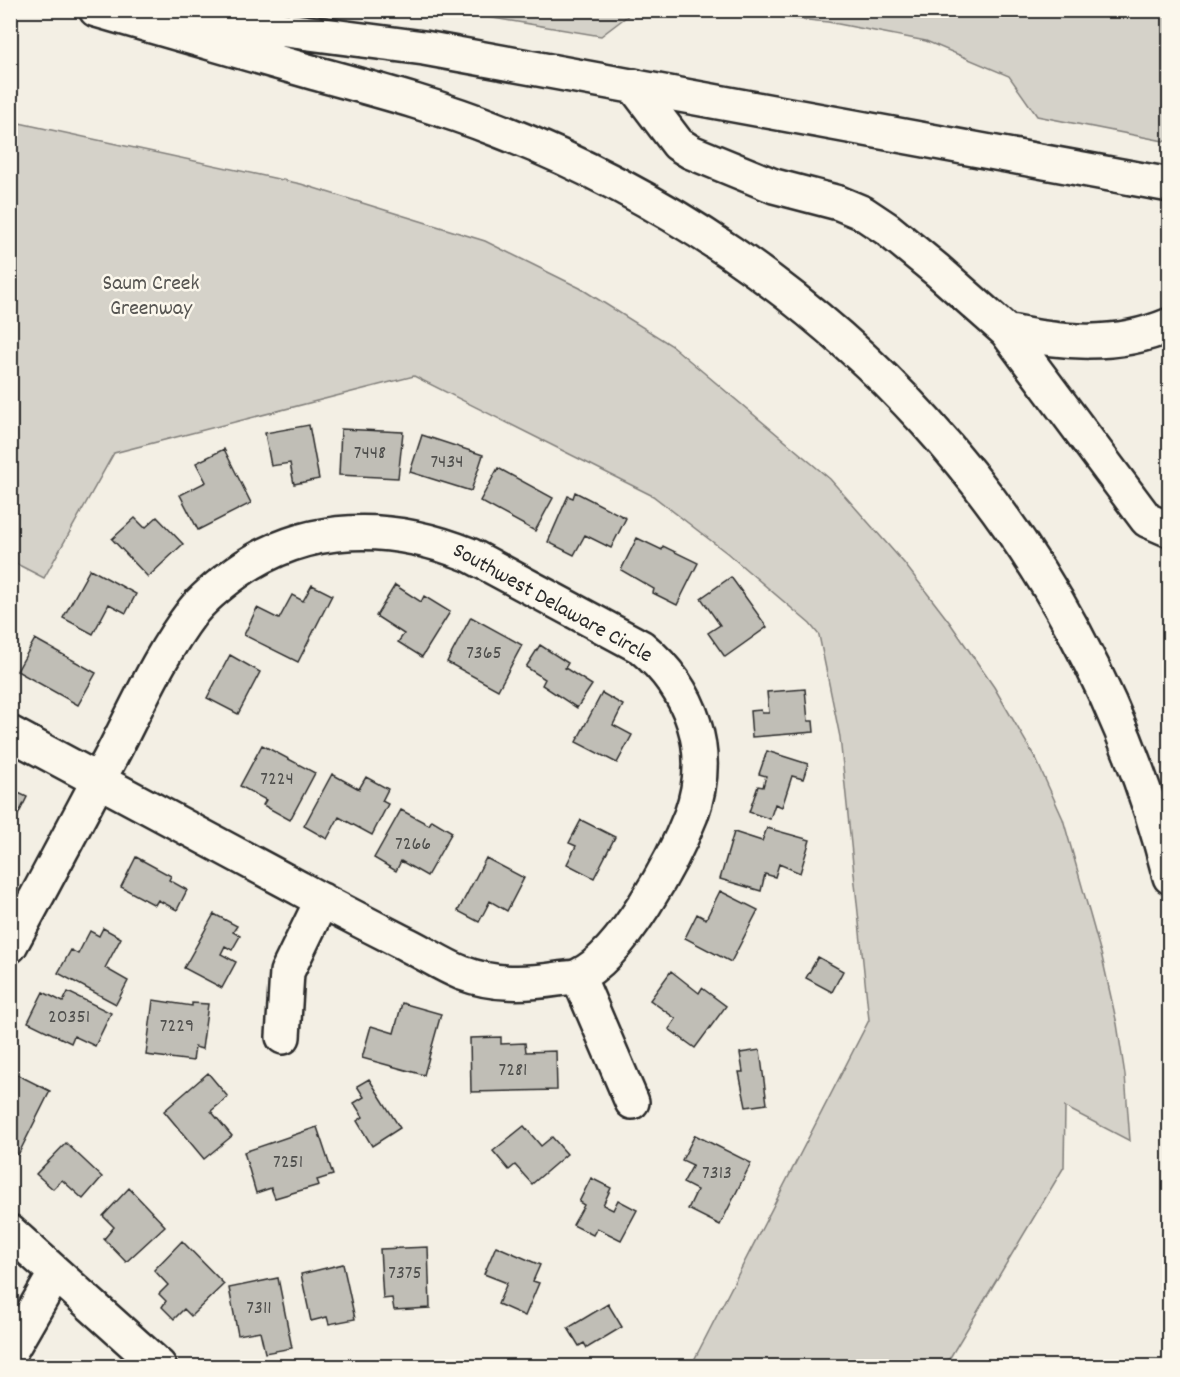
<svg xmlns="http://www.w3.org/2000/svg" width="1180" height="1377" viewBox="0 0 1180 1377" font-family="Dekko,sans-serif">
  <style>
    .green { fill: #d5d2c9; stroke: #807e7a; stroke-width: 1.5 }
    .building { fill: #c0beb6; stroke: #2b2b2b; stroke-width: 1.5 }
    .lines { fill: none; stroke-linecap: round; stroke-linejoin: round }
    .minor-casing { stroke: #2b2b2b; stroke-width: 38 }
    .highway-casing { stroke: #2b2b2b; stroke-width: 38 }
    .minor { stroke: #fbf7ec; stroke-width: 33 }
    .highway { stroke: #fbf7ec; stroke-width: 33 }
    .labels { text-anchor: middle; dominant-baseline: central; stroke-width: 5; stroke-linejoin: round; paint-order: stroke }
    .number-label { font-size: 20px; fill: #50504e }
    .park-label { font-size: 22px; fill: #565552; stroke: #fbf7ec }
    .street-label { font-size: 22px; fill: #2b2b2b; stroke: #fbf7ec }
  </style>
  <rect width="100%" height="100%" fill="#f3efe4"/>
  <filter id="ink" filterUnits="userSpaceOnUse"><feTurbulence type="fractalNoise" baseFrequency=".0167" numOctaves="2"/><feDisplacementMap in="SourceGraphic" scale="12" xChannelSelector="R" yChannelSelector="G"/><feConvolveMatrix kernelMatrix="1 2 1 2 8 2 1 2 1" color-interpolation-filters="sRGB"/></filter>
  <g filter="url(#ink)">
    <!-- green -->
    <path class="green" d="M 451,11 L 634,10 L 634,11 L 601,36 Z
      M 718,11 L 1169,11 L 1169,142 L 1037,116 L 1009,76 L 926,41 L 828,22 Z
      M 10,121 L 301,184 L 485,241 L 580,288 L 671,345 L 830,479 L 904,563 L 950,623 L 994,687 L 1036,759 L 1063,819 L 1102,957 L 1117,1024 L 1125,1075 L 1130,1141 L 1065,1107 L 1064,1167 L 945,1366 L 691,1366 L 869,1020 L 840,737 L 819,635 L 810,624 L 727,553 L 653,496 L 414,376 L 114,453 L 44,578 L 11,561 Z"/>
    <!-- building -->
    <path class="building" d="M 309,425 L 319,479 L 294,484 L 290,463 L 271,466 L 265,433 Z
      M 341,429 L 403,432 L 398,478 L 339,475 Z
      M 422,435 L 483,455 L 471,491 L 410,472 Z
      M 224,449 L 251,503 L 198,530 L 180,495 L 206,482 L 196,463 Z
      M 498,468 L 553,498 L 535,531 L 480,501 Z
      M 575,492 L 626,518 L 611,548 L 585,535 L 574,555 L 548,542 L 568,496 L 573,498 Z
      M 157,517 L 183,544 L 148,577 L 112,539 L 135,518 L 145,528 Z
      M 637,538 L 662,550 L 663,546 L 698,563 L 677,605 L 653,593 L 654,589 L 621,570 Z
      M 90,569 L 136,594 L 126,613 L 109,604 L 93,634 L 63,618 Z
      M 731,577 L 767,627 L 725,657 L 708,633 L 720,625 L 701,598 Z
      M 312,585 L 332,595 L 298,662 L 244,635 L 257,608 L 279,619 L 292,595 L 303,601 Z
      M 395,585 L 421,602 L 424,596 L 450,612 L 422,657 L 398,642 L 404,634 L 376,616 Z
      M 471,617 L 522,645 L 498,690 L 447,662 Z
      M 35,639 L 96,673 L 78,705 L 17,671 Z
      M 540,645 L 568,663 L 565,668 L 592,685 L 577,708 L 542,685 L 545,679 L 526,667 Z
      M 230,655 L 260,672 L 238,714 L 207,698 Z
      M 805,689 L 808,721 L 813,721 L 814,732 L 752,737 L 750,711 L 761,710 L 762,713 L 769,713 L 767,692 Z
      M 602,693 L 623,705 L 613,725 L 632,735 L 617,763 L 576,742 Z
      M 262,745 L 315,773 L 290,820 L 263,805 L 266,800 L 240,786 Z
      M 767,751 L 808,764 L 803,779 L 792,776 L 782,807 L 775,804 L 770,819 L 749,812 L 758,786 L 763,787 L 766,776 L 759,774 Z
      M 332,774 L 359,789 L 366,777 L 388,789 L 382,801 L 388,804 L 372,835 L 339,817 L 327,839 L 304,826 Z
      M 10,789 L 27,797 L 10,831 Z
      M 401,810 L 429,825 L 432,820 L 452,832 L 427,876 L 401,861 L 396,871 L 374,858 Z
      M 581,820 L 615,837 L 594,878 L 567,864 L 576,846 L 569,843 Z
      M 767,828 L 810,840 L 800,873 L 779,864 L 775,877 L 765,874 L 761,891 L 720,879 L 734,832 L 762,841 Z
      M 136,857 L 171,876 L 169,880 L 187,890 L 177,910 L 158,900 L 155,905 L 121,887 Z
      M 486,858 L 524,878 L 507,911 L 490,901 L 479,922 L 458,911 Z
      M 720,891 L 758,910 L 731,962 L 685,938 L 697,914 L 706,919 Z
      M 214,914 L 237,926 L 233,932 L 240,936 L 232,950 L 225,946 L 221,954 L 236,962 L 222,988 L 184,968 Z
      M 103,928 L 121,938 L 105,968 L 128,981 L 116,1004 L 58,973 L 71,950 L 78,954 L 90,931 L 99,936 Z
      M 818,957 L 843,971 L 832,992 L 806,978 Z
      M 671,971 L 699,993 L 702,988 L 726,1006 L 695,1048 L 669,1029 L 676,1019 L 650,1000 Z
      M 43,992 L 63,1002 L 68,992 L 111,1013 L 95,1046 L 74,1036 L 71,1043 L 28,1022 Z
      M 153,1000 L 192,1006 L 192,1003 L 208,1004 L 202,1049 L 195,1047 L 193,1061 L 146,1055 Z
      M 402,1003 L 441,1014 L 424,1075 L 362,1058 L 371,1026 L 394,1033 Z
      M 501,1037 L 501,1044 L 525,1043 L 526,1052 L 556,1051 L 557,1090 L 471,1092 L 470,1038 Z
      M 760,1050 L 767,1104 L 746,1107 L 739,1072 L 743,1072 L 740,1053 Z
      M 10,1071 L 50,1091 L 18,1155 L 10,1151 Z
      M 208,1073 L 228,1097 L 211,1111 L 232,1136 L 204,1159 L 164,1111 Z
      M 369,1079 L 400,1128 L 372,1146 L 357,1121 L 363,1117 L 354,1103 L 364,1097 L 357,1086 Z
      M 524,1126 L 541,1146 L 552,1137 L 567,1154 L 532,1184 L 515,1165 L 509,1170 L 493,1151 Z
      M 317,1127 L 333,1175 L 317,1180 L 319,1185 L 275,1198 L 271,1188 L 256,1193 L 244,1152 Z
      M 695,1135 L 751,1163 L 720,1225 L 688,1209 L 697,1190 L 683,1183 L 693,1165 L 682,1160 Z
      M 66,1143 L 102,1177 L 83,1199 L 62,1180 L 53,1189 L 36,1174 Z
      M 591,1178 L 611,1188 L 603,1205 L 613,1210 L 618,1200 L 637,1210 L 621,1240 L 597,1228 L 593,1235 L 573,1225 L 584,1205 L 579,1202 Z
      M 129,1188 L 165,1226 L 126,1262 L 104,1239 L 114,1227 L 103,1216 Z
      M 182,1241 L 224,1284 L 191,1316 L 184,1309 L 174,1319 L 162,1307 L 166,1301 L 159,1294 L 168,1285 L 154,1270 Z
      M 496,1246 L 540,1265 L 533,1281 L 539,1283 L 525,1316 L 498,1304 L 507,1283 L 484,1274 Z
      M 428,1247 L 430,1308 L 394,1310 L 392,1298 L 383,1299 L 380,1249 Z
      M 343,1264 L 355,1319 L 329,1324 L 327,1317 L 311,1321 L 301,1274 Z
      M 278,1278 L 292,1348 L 265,1353 L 260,1331 L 238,1335 L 229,1288 Z
      M 608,1304 L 622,1327 L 587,1348 L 584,1343 L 579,1346 L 568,1328 Z"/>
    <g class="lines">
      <defs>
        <path id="minor" d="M 634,86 L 678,144 L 691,152 L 774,186 L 839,203 L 863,213 L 887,229 L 937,270 L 1006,331 L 1147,520 L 1170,530
          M 1006,331 C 1061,343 1116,348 1170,325
          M 10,733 C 107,784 203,836 299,888 C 335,908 371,926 408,945 C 426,954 444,966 462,973 C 494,985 525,984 558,979 C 564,978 573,978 578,976 C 622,956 674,859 691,815 C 714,751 692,689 641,647 L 470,555 C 391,523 308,522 237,572 C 222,583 205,596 193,611 C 160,654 138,705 113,753 C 79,817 45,882 10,946
          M 578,976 L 632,1102
          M 283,1037 L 287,972 L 322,900
          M 10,1232 L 159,1366
          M 10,1352 L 55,1274"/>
        <path id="highway" d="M 96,10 C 169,31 242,52 315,73 C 377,90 438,106 498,130 C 831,260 1081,529 1170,877
          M 178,16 L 424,48 L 1170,185"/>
      </defs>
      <!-- minor casing -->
      <use href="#minor" class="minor-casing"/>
      <!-- highway casing -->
      <use href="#highway" class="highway-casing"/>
      <!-- minor -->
      <use href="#minor" class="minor"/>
      <!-- highway -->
      <use href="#highway" class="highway"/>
    </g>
  </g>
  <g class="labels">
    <!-- number labels -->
    <g class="number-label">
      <text x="370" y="454">7448</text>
      <text x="447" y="463">7434</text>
      <text x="484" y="654">7365</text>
      <text x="277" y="780">7224</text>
      <text x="413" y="845">7266</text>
      <text x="69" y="1018">20351</text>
      <text x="177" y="1027">7229</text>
      <text x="513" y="1071">7281</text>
      <text x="288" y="1163">7251</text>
      <text x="717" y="1174">7313</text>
      <text x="405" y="1274">7375</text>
      <text x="259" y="1309">7311</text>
    </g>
    <!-- park labels -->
    <g class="park-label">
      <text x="151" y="284">Saum Creek<tspan x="151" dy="25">Greenway</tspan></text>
    </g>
    <!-- street labels -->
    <g class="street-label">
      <text transform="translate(552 604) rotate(29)">Southwest Delaware Circle</text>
    </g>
  </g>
  <!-- margin -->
  <rect width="1180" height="1377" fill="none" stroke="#fbf7ec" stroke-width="36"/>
  <rect x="18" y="18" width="1144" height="1341" fill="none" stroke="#2b2b2b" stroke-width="2" filter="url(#ink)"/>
</svg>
